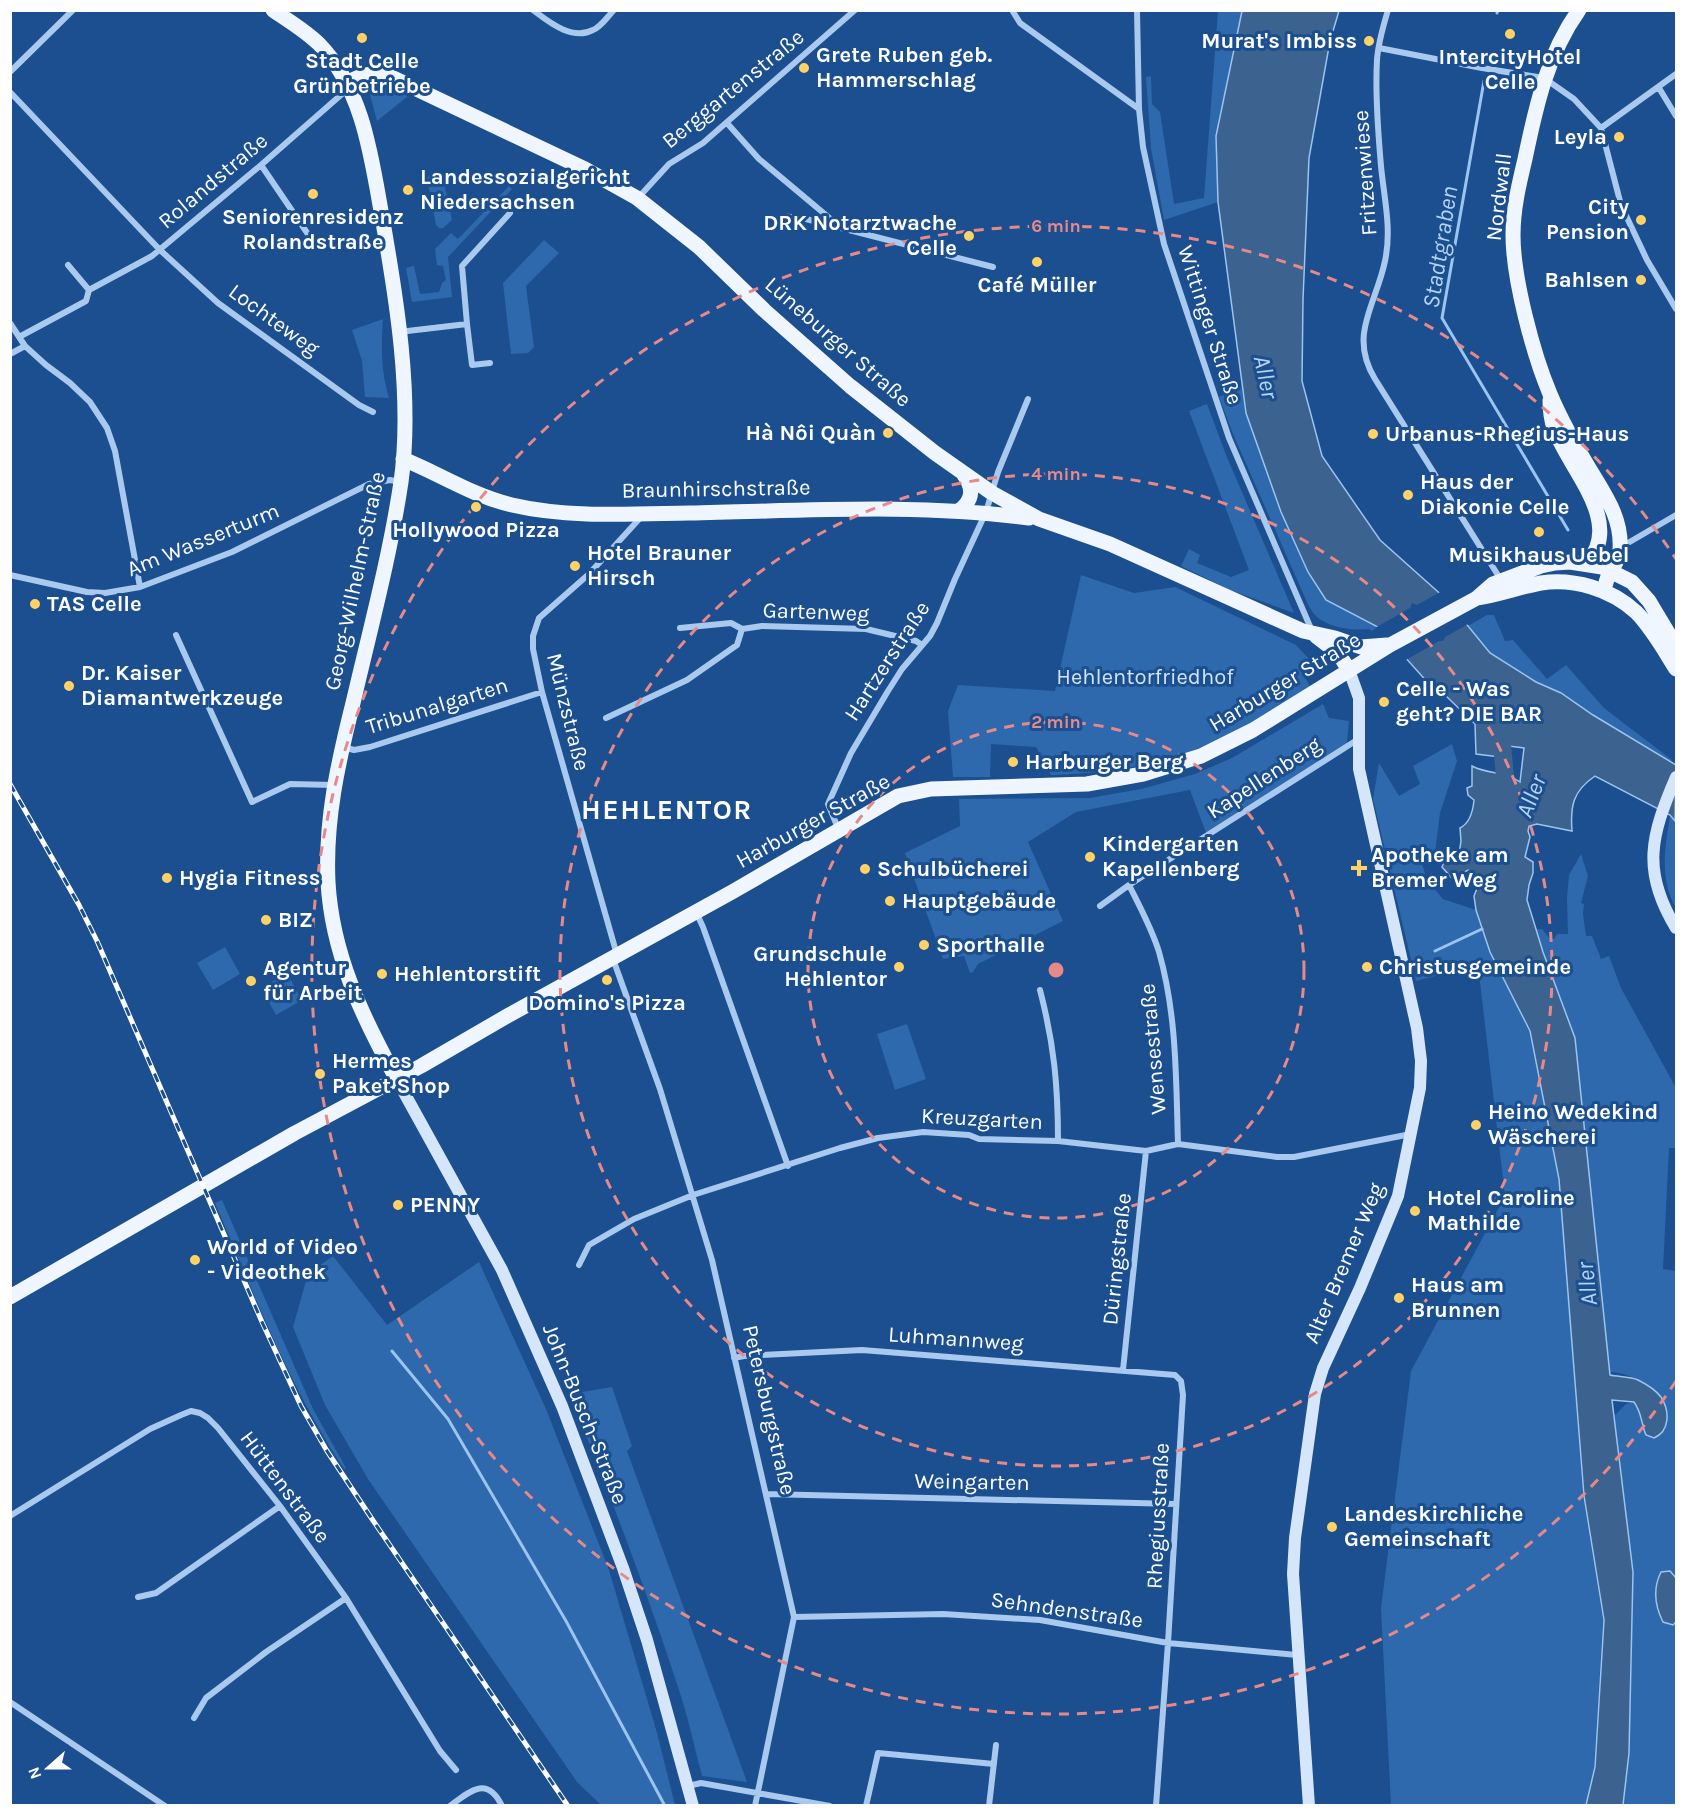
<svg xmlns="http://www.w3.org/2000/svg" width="1687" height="1816" viewBox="0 0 1687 1816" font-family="Karla,sans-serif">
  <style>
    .green { fill: #2e69ad }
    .water { fill: #3c6290; stroke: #9cc4f0; stroke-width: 1.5 }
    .pier { fill: #1b4f8f }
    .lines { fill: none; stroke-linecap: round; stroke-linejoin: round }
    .stream { stroke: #9cc4f0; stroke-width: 3 }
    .river { stroke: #3c6290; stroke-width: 18 }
    .street { stroke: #a9c9ee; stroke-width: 6 }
    .secondary { stroke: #d6e6fa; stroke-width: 12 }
    .primary { stroke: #f0f6ff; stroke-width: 15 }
    .rail-casing { stroke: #fff; stroke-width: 5 }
    .rail { stroke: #1b4f8f; stroke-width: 3; stroke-dasharray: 9; stroke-linecap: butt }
    .ring { fill: none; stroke: #e88989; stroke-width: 3; stroke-dasharray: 10 8 }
    .poi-dot { fill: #ffd166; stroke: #1b4f8f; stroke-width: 2 }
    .labels { text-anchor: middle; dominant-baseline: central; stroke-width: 6; stroke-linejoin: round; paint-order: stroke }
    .poi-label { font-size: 22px; font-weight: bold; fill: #fff; stroke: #1b4f8f; text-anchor: start }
    .street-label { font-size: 22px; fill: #fff; stroke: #1b4f8f }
    .park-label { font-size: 22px; fill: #cfe3fa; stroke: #1b4f8f }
    .water-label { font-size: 24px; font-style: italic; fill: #b5d3f5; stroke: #1b4f8f }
    .district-label { font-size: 28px; font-weight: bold; letter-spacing: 1.5px; fill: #fff; stroke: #1b4f8f }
    .centre { fill: #e88989; stroke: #1b4f8f; stroke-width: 3 }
    .ring-label { font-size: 18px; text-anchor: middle; font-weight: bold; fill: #e88989; stroke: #1b4f8f; stroke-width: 6; stroke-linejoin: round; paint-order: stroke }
  </style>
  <rect width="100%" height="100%" fill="#1b4f8f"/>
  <!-- green -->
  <path class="green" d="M 1218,11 L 1242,11 L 1216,136 L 1218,202 L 1164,220 L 1151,148 L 1146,77 L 1151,76 L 1152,104 L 1160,112 L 1174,204 L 1204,198 Z
    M 379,82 L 408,96 L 377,121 L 370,95 L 372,87 Z
    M 433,171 L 438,171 L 446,175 L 444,183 L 452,220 L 443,228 L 439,228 L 436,225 L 427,178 Z
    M 509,186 L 512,189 L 448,257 L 452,297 L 412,302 L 406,268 L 414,266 L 420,294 L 439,292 L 442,283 L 446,280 L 443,266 L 437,265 L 435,249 L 451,233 L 458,239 Z
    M 544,240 L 559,253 L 526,286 L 534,347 L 528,353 L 511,354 L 503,283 Z
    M 383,319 C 381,347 381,371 389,398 L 365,397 L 362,361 L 352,330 Z
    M 1241,386 L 1246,413 L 1281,512 L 1308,572 L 1326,600 L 1378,627 L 1372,631 L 1369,629 C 1354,631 1334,628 1321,620 C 1314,616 1309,607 1306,600 L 1233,434 L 1219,397 Z
    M 1207,404 L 1226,455 L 1294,613 L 1230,590 L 1181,566 L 1189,549 L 1200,555 L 1197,563 L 1231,577 L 1249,570 L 1189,411 Z
    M 1081,575 L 1134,593 L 1175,587 L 1296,645 L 1312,662 L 1303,674 L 1311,688 C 1276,709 1242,730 1205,746 C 1159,765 1101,774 1051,775 L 1036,747 L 991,744 L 990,777 L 953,777 L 948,711 L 958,685 L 1055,691 Z
    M 1487,615 L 1494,615 L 1505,641 L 1513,640 L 1547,679 L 1566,665 L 1604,708 L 1672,760 L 1670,762 L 1593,715 L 1561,693 L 1536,682 L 1490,653 L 1468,626 Z
    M 1323,704 L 1329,718 L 1349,721 L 1346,751 L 1208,838 L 1190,790 L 1076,812 L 1028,842 L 1063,921 L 978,964 L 973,972 L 970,973 L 964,956 L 943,959 L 905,853 L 960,826 L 959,799 L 1090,798 L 1141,789 L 1195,774 L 1232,758 Z
    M 1452,744 L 1457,761 L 1440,813 L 1435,854 L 1420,857 L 1427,880 L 1443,899 L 1476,910 L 1490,952 L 1529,1031 L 1559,1179 L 1583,1496 L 1603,1620 L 1594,1767 L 1586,1805 L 1391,1805 L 1381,1608 L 1411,1371 L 1505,1196 L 1478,965 L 1416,981 L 1373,799 L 1379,763 L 1399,796 L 1420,784 L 1413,766 Z
    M 1670,816 L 1675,821 L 1676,819 L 1676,908 C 1659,880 1665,846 1670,816 Z
    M 1581,854 L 1588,876 L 1581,903 L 1584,904 L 1583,914 L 1586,936 L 1592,936 L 1601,959 L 1609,956 L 1621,988 L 1676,1088 L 1676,1148 L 1669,1148 L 1663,1269 L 1676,1271 L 1676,1578 L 1670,1571 L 1673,1625 L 1676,1622 L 1676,1805 L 1623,1805 L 1629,1753 L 1633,1572 L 1613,1417 L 1626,1404 L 1634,1402 L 1640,1411 L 1643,1428 L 1650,1387 C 1638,1380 1624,1371 1609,1372 L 1575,1038 L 1543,952 L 1536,929 L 1542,929 L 1550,939 L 1554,939 L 1557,934 L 1568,934 L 1567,897 L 1569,875 Z
    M 225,947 L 240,974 L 213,990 L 197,963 Z
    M 287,973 L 302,1000 L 276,1015 L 261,988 Z
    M 907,1024 L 926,1079 L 895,1090 L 877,1034 Z
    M 222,1200 L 313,1409 L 346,1468 L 344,1469 C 289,1386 254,1294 215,1203 Z
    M 333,1256 L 387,1325 L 479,1262 L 546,1409 L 609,1570 L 657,1733 L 675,1805 L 601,1805 L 577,1782 L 368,1479 L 325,1405 L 293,1327 L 308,1274 Z
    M 612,1387 L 632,1446 L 627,1451 L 747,1782 L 702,1776 C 694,1746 688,1716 678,1687 C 646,1588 608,1491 570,1394 Z"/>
  <!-- water -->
  <path class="water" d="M 1242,11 L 1339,11 L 1330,41 L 1309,158 L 1303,299 L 1302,381 L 1322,456 L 1380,540 L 1446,599 L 1490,653 L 1536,682 L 1561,693 L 1593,715 L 1676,765 L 1675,821 L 1670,815 L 1595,776 C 1573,791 1570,806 1572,831 L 1537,824 L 1529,826 L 1528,831 L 1530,837 L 1525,857 L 1533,862 L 1533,873 L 1529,885 L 1527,900 L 1543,952 L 1575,1038 L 1610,1375 C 1618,1377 1630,1376 1638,1380 C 1646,1384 1655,1389 1661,1397 C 1670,1411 1670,1431 1654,1438 L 1646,1435 C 1641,1423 1642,1413 1634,1402 L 1612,1400 L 1633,1572 L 1629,1753 L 1623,1805 L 1586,1805 L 1595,1767 L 1604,1620 L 1584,1496 L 1559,1179 L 1530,1031 L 1490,952 L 1476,910 L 1474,896 L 1478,886 L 1476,874 L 1468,870 L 1463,873 L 1459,886 L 1442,867 L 1444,862 L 1452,860 L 1459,854 L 1461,841 L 1460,828 C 1470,823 1473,811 1474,800 L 1468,795 L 1467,788 L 1472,786 L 1472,766 C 1489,775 1503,770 1520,782 L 1524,748 L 1509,746 L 1508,758 L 1476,754 L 1475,724 L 1443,693 L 1429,684 L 1378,627 L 1326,600 L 1308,572 L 1281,512 L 1246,413 L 1218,202 L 1216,136 Z
    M 1670,1571 L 1676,1578 L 1676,1622 L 1673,1625 L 1663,1622 C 1655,1606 1653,1588 1661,1572 Z"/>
  <!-- pier -->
  <path class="pier" d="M 1442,591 L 1470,623 L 1445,637 L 1443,641 L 1439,641 L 1404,661 L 1375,628 L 1410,608 L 1412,603 L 1417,605 Z"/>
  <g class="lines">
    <!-- stream -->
    <path class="stream" d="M 1497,13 L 1498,10
      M 1484,81 L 1442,318 L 1568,530
      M 1435,951 L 1482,929
      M 392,1351 L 448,1419 L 566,1621 L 665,1806"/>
    <!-- river -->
    <path class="river" d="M 1497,735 L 1502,744 L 1507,799"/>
    <!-- street -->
    <path class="street" d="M 533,10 C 549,22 572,41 593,30 C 601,27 608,16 614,10
      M 1012,10 L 1020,23 L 1139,109
      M 1137,10 L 1139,109 L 1143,147 L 1164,244 L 1229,438 L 1312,631
      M 1388,10 C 1383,27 1378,43 1377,60 C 1375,93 1378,132 1381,166 C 1384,198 1392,229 1385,261 C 1376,305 1348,335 1375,379 L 1501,580
      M 1379,48 L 1482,68 L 1544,78 L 1574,99 L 1601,128 L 1621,205 L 1647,260 L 1676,309
      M 10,72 L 73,10
      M 1659,88 L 1676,116
      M 10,92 L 160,250 L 218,303 L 359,405 L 373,412
      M 727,123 L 759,159 L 839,226
      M 1601,128 L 1676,74
      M 261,165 L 314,243
      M 638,198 L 669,164 L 703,143 L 855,10
      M 783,216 L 806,219 L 993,267
      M 68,265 L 89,290
      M 10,323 L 25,346 L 46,365 L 70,383 L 90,402 L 107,428 L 115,451 L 140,587
      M 467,324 L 472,365 L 490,363
      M 399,332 L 467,324 L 462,266 L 510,213
      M 19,337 L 86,301 L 89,290 L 152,256 L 261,165 L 342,94 L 346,87
      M 10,354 L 25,346
      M 1621,547 L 1676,515
      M 10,575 L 87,592 L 105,593 L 140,587 L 232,552 L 369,484 L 390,480 L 400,482
      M 680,628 L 731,623 L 742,629 L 762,626 L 866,629 L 916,641 L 922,645
      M 176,635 L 252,802 L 290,784 L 334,785
      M 606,718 L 687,680 L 737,645 L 742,629
      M 343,747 L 354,750 L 370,747 L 542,692
      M 838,828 L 828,804 L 851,753 L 888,691 L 902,669 L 930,636 L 937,623 L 955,579 L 986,512 L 998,472 L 1028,399
      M 1129,885 C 1140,907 1152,929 1159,952 C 1177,1015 1176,1080 1178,1144
      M 1100,906 L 1129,885 L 1357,740
      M 696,912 L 703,927 L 788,1166
      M 617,955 L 542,692 L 533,649 L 533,636 L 539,618 L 589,574 L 641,517
      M 613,959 L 660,1089 L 712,1260 L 794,1617 L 755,1806
      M 1040,990 C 1054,1044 1058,1085 1058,1141
      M 579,1265 L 589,1245 L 634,1219 L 693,1195 L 840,1148 L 878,1138 L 923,1132 L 969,1135 L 979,1139 L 1058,1141 L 1146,1151 L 1178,1144 L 1277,1157 L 1294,1157 L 1411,1134
      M 734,1358 L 744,1356 L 862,1350 L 1175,1375 L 1181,1381 L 1183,1395 L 1168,1643 L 1156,1806
      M 1123,1370 L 1146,1151
      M 767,1494 L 1176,1504
      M 10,1516 L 150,1429 L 181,1415 L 191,1411 L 200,1413 L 208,1418 L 218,1428 L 280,1506 L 346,1598 L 440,1751 L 456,1770
      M 138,1597 L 156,1593 L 280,1506
      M 794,1617 L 943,1614 L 1040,1620 L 1168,1643 L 1297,1655
      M 10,1702 L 165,1806
      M 194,1718 L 206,1698 L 266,1652 L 346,1598
      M 688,1786 L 701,1783 L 830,1806
      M 450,1806 C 470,1791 487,1775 502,1806
      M 866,1806 L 878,1753 L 994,1764
      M 989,1806 L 996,1745"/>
    <!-- secondary -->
    <path class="secondary" d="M 1676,777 C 1651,835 1641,871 1676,928
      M 396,1078 L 502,1270 L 562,1406 L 623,1568 L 647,1640 L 693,1806
      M 1309,1806 L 1293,1574 L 1295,1538 L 1315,1394 L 1323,1368 L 1360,1288 L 1398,1196 L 1420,1088 L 1421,1061 L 1417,1028 L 1359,769 L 1359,698 L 1349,670"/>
    <!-- primary -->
    <path class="primary" d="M 273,10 C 289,21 306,31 319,44 C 362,88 371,154 381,211 C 396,295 413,397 401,482 C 390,556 370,630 353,703 C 338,763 325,820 328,882 C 332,954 362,1016 396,1078
      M 1579,10 C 1547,55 1536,106 1525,159 C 1519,184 1513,209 1513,235 C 1513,278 1533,354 1550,394 C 1562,423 1579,452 1595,478 C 1609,501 1622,522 1620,550 C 1620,559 1615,563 1611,570 C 1607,576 1606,585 1603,591
      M 347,83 C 361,75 371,72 387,75 L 585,169 L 637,198 L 699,247 L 764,310 L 850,386 L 935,453 L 992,493 L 1039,519 L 1110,544 L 1303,631 L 1335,638 L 1361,647 L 1387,645
      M 1550,400 C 1550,409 1551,419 1554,428 C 1568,468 1625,522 1587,563
      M 403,459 C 440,474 473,496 512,505 C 567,518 632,514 689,513 C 802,511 916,503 1029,518
      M 959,511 C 973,500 974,489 964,475
      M 1477,598 C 1499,595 1519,587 1541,583 C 1574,578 1611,589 1636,612 C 1652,628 1664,650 1676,669
      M 1316,636 L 1338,653 L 1349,670
      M 10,1297 L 295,1133 L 421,1066 L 509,1015 L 732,892 L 898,796 L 931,789 L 1087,784 L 1143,774 L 1201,756 L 1253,730 L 1390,645 L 1477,598 L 1493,584 L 1541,566 L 1555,563 L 1570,562 L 1602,567 L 1632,582 L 1649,601 L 1676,646"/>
    <defs>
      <path id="rail" d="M 10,784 L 79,905 L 97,941 L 262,1322 L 301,1406 L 327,1451 L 372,1519 L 568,1806"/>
    </defs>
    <!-- rail casing -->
    <use href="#rail" class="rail-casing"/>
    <!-- rail -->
    <use href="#rail" class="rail"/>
  </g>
  <!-- distance rings -->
  <g class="ring">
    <circle cx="1056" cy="970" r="248"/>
    <circle cx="1056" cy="970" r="496"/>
    <path d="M1676 1381A744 744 0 1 1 1676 559"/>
  </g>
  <!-- markers -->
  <g class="poi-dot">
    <circle cx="1510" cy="34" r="6"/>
    <circle cx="362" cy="38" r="6"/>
    <circle cx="1369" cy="41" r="6"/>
    <circle cx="804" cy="68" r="6"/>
    <circle cx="1619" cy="137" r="6"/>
    <circle cx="408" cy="190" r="6"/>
    <circle cx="313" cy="194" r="6"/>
    <circle cx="1641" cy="220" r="6"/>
    <circle cx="969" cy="236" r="6"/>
    <circle cx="1037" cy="262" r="6"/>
    <circle cx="1641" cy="280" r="6"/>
    <circle cx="888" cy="433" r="6"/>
    <circle cx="1373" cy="434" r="6"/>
    <circle cx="1408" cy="495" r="6"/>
    <circle cx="476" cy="507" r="6"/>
    <circle cx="1539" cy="532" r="6"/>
    <circle cx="575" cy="566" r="6"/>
    <circle cx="35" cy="604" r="6"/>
    <circle cx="69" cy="686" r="6"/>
    <circle cx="1384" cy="702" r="6"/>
    <circle cx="1013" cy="762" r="6"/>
    <circle cx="1090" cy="857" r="6"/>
    <path d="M1356 859h6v6h6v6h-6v6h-6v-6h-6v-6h6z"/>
    <circle cx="865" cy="869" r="6"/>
    <circle cx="167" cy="878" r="6"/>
    <circle cx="890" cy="901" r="6"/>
    <circle cx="266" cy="920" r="6"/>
    <circle cx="924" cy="945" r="6"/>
    <circle cx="899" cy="967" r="6"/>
    <circle cx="1367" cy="967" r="6"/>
    <circle cx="382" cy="974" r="6"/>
    <circle cx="607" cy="980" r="6"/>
    <circle cx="251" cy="981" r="6"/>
    <circle cx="320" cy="1074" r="6"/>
    <circle cx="1476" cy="1125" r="6"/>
    <circle cx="398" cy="1205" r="6"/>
    <circle cx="1415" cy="1211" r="6"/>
    <circle cx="195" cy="1260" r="6"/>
    <circle cx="1399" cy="1298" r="6"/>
    <circle cx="1332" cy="1527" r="6"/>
  </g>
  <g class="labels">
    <!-- poi labels -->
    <g class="poi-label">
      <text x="1357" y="41" text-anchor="end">Murat's Imbiss</text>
      <text x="816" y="55">Grete Ruben geb.<tspan x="816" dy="25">Hammerschlag</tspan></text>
      <text x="1510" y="57" text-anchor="middle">IntercityHotel<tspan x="1510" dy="25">Celle</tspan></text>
      <text x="362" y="61" text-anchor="middle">Stadt Celle<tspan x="362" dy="25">Grünbetriebe</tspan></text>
      <text x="1607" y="137" text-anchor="end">Leyla</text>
      <text x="420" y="177">Landessozialgericht<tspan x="420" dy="25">Niedersachsen</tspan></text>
      <text x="1629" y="207" text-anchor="end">City<tspan x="1629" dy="25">Pension</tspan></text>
      <text x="313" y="217" text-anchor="middle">Seniorenresidenz<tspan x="313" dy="25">Rolandstraße</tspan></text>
      <text x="957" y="223" text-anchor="end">DRK Notarztwache<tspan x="957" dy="25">Celle</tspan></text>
      <text x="1629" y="280" text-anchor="end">Bahlsen</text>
      <text x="1037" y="285" text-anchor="middle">Café Müller</text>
      <text x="876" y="433" text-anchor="end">Hà Nôi Quàn</text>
      <text x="1385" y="434">Urbanus-Rhegius-Haus</text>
      <text x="1420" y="482">Haus der<tspan x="1420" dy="25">Diakonie Celle</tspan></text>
      <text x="476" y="530" text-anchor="middle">Hollywood Pizza</text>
      <text x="587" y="553">Hotel Brauner<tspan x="587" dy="25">Hirsch</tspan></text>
      <text x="1539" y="555" text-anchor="middle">Musikhaus Uebel</text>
      <text x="47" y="604">TAS Celle</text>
      <text x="81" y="673">Dr. Kaiser<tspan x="81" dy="25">Diamantwerkzeuge</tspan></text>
      <text x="1396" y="689">Celle - Was<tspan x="1396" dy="25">geht? DIE BAR</tspan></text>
      <text x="1025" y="762">Harburger Berg</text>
      <text x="1102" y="844">Kindergarten<tspan x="1102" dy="25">Kapellenberg</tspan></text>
      <text x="1371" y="855">Apotheke am<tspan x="1371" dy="25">Bremer Weg</tspan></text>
      <text x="877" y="869">Schulbücherei</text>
      <text x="179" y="878">Hygia Fitness</text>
      <text x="902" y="901">Hauptgebäude</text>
      <text x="278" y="920">BIZ</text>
      <text x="936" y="945">Sporthalle</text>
      <text x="887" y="954" text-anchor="end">Grundschule<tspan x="887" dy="25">Hehlentor</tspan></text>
      <text x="1379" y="967">Christusgemeinde</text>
      <text x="263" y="968">Agentur<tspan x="263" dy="25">für Arbeit</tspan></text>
      <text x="394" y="974">Hehlentorstift</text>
      <text x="607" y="1003" text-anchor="middle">Domino's Pizza</text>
      <text x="332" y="1061">Hermes<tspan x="332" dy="25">Paket Shop</tspan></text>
      <text x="1488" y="1112">Heino Wedekind<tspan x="1488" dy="25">Wäscherei</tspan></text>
      <text x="1427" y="1198">Hotel Caroline<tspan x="1427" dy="25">Mathilde</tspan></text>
      <text x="410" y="1205">PENNY</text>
      <text x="207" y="1247">World of Video<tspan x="207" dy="25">- Videothek</tspan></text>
      <text x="1411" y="1285">Haus am<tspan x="1411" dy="25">Brunnen</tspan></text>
      <text x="1344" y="1514">Landeskirchliche<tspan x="1344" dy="25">Gemeinschaft</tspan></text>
    </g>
    <!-- street labels -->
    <g class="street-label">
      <text transform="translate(733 89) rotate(-39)">Berggartenstraße</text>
      <text transform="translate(1365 173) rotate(-94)">Fritzenwiese</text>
      <text transform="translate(213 181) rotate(-40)">Rolandstraße</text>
      <text transform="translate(1499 197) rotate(-83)">Nordwall</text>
      <text transform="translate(274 320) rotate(36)">Lochteweg</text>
      <text transform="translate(1210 325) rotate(72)">Wittinger Straße</text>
      <text transform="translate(838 342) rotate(41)">Lüneburger Straße</text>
      <text transform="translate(716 489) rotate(-1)">Braunhirschstraße</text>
      <text transform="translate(203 540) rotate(-22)">Am Wasserturm</text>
      <text transform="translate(355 581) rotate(-78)">Georg-Wilhelm-Straße</text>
      <text transform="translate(816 612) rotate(2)">Gartenweg</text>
      <text transform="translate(887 661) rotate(-57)">Hartzerstraße</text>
      <text transform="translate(1285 682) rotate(-31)">Harburger Straße</text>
      <text transform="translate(437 706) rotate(-17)">Tribunalgarten</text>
      <text transform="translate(568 712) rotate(76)">Münzstraße</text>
      <text transform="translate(1264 778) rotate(-33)">Kapellenberg</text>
      <text transform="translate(813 821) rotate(-29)">Harburger Straße</text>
      <text transform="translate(1153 1049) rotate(-95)">Wensestraße</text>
      <text transform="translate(982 1119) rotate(3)">Kreuzgarten</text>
      <text transform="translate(1117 1259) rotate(-84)">Düringstraße</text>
      <text transform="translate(1344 1263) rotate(-67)">Alter Bremer Weg</text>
      <text transform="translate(956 1339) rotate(4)">Luhmannweg</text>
      <text transform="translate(769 1410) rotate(77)">Petersburgstraße</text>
      <text transform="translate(585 1414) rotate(68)">John-Busch-Straße</text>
      <text transform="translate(972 1482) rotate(1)">Weingarten</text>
      <text transform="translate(285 1487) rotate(53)">Hüttenstraße</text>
      <text transform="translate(1158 1516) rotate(-87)">Rhegiusstraße</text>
      <text transform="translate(1067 1610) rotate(8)">Sehndenstraße</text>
    </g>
    <!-- park labels -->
    <g class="park-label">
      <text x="1145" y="677">Hehlentorfriedhof</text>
    </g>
    <!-- water labels -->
    <g class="water-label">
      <text transform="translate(1440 247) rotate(-81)">Stadtgraben</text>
      <text transform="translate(1266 377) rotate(78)">Aller</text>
      <text transform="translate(1531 796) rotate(-69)">Aller</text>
      <text transform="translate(1587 1284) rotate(-96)">Aller</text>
    </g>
    <!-- district labels -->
    <g class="district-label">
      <text x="667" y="809">HEHLENTOR</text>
    </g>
  </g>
  <circle cx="1056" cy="970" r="9" class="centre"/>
  <g class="ring-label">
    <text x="1056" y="232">6 min</text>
    <text x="1056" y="480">4 min</text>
    <text x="1056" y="728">2 min</text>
  </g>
  <!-- border -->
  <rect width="1687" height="1816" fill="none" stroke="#ffffff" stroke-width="24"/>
  <!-- north arrow -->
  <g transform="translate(48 1768) rotate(249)" stroke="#1b4f8f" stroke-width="4.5" paint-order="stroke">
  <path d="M0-4.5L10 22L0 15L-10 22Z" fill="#ffffff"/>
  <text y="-9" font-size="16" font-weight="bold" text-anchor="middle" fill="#ffffff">N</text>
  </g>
</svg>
